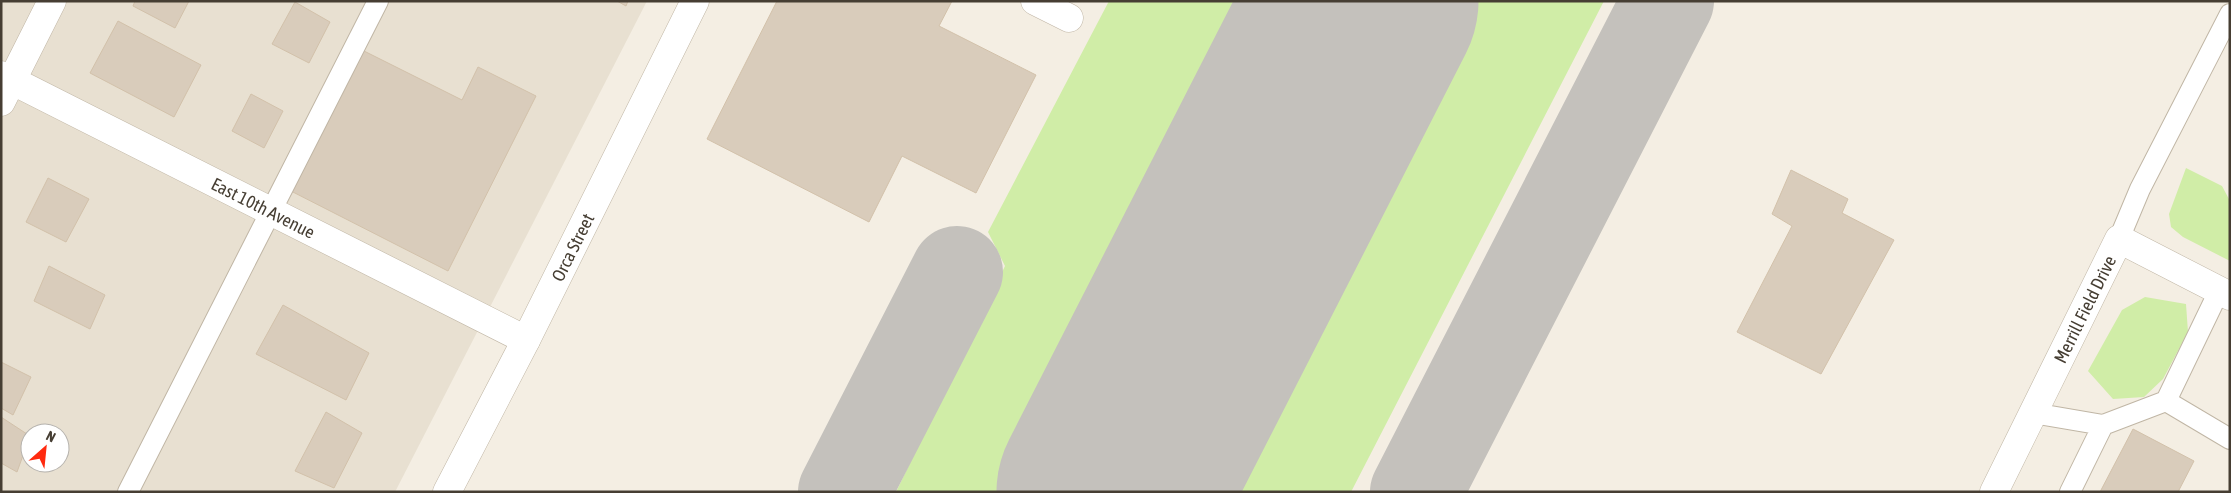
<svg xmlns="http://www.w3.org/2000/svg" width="2231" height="493" viewBox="0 0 2231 493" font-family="'Asap Condensed',sans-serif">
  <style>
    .residential { fill: #e8e0d1; fill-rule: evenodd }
    .green { fill: #d0eda7 }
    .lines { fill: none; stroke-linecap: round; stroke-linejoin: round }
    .taxiway { stroke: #c4c1bc; stroke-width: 92 }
    .runway { stroke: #c4c1bc; stroke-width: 231 }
    .building { fill: #d9ccbb; stroke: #d2c1aa }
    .lane-casing { stroke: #c0b6a5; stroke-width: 22 }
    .street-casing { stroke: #c0b6a5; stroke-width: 29 }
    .lane { stroke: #fff; stroke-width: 20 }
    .street { stroke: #fff; stroke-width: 28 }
    .labels { text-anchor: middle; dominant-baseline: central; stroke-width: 5; stroke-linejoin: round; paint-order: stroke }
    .street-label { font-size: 18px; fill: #463e33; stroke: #fff }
  </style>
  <rect width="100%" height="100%" fill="#f4eee3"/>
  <!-- residential -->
  <path class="residential" d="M 1,1 L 647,1 L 395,492 L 1,492 ZM 30,433 L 60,433 L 60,463 L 30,463 Z"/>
  <!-- green -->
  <path class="green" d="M 1109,1 L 1271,1 L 1022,492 L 896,492 L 1005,266 L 988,232 Z
    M 1447,1 L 1604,1 L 1351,492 L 1191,492 Z
    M 2186,168 L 2222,186 L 2230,201 L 2230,261 L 2183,237 L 2171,227 L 2169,214 Z
    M 2145,297 L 2186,304 L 2188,332 L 2163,379 L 2144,397 L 2113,399 L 2088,371 L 2122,310 Z"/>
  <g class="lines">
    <!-- taxiway -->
    <path class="taxiway" d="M 844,492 L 957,272
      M 1416,492 L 1668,1"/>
    <!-- runway -->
    <path class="runway" d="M 1112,492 L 1363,1"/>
  </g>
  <!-- building -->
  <path class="building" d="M 135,1 L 189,1 L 175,28 L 133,6 Z
    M 617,1 L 628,1 L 626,6 Z
    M 777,1 L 952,1 L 939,26 L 1036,75 L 976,193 L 902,156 L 869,222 L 707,139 Z
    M 295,2 L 330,22 L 309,63 L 272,44 Z
    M 118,21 L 201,65 L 174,117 L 90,73 Z
    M 358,48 L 462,100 L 478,67 L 536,96 L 448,271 L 287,189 Z
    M 251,94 L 283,111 L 264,148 L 232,131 Z
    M 1791,170 L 1848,199 L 1842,213 L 1894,240 L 1821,374 L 1737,332 L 1792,226 L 1772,214 Z
    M 48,178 L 89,199 L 66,242 L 26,222 Z
    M 49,266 L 105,295 L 90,329 L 34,301 Z
    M 283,305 L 369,353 L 346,400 L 256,354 Z
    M 1,362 L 31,377 L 13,415 L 1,408 Z
    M 326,412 L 362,433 L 334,488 L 295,471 Z
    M 1,417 L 30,436 L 17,472 L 1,463 Z
    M 2133,429 L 2194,461 L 2178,492 L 2100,492 Z"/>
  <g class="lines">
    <defs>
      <path id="lane" d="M 2119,239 L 2140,189 L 2230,14
        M 2219,291 L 2166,401 L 2230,439
        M 2033,413 L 2103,425 L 2166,401
        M 128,492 L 378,1
        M 2070,492 L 2103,425"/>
      <g id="street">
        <path d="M 1035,1 L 1069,18"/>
        <path id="s1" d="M 1,75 L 526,340"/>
        <path d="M 1,102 L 52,1"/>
        <path id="s2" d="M 447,492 L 526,340 L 695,1"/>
        <path id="s3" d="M 1994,492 L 2119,239 L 2230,296"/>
      </g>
    </defs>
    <!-- lane casing -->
    <use href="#lane" class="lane-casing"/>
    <!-- street casing -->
    <use href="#street" class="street-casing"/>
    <!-- lane -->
    <use href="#lane" class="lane"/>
    <!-- street -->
    <use href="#street" class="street"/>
  </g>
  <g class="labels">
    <!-- street labels -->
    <g class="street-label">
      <text stroke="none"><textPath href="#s1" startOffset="294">East 10th Avenue</textPath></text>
      <text stroke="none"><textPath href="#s2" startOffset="275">Orca Street</textPath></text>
      <text stroke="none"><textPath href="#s3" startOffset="204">Merrill Field Drive</textPath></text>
    </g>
  </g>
  <!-- border -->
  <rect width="2231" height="493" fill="none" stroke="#463e33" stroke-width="5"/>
  <!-- north arrow -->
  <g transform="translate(45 448) rotate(27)"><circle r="24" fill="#ffffff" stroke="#b5b2ad"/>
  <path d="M0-4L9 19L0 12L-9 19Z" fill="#ff2a0f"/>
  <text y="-8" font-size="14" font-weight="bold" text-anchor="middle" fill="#463e33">N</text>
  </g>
</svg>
